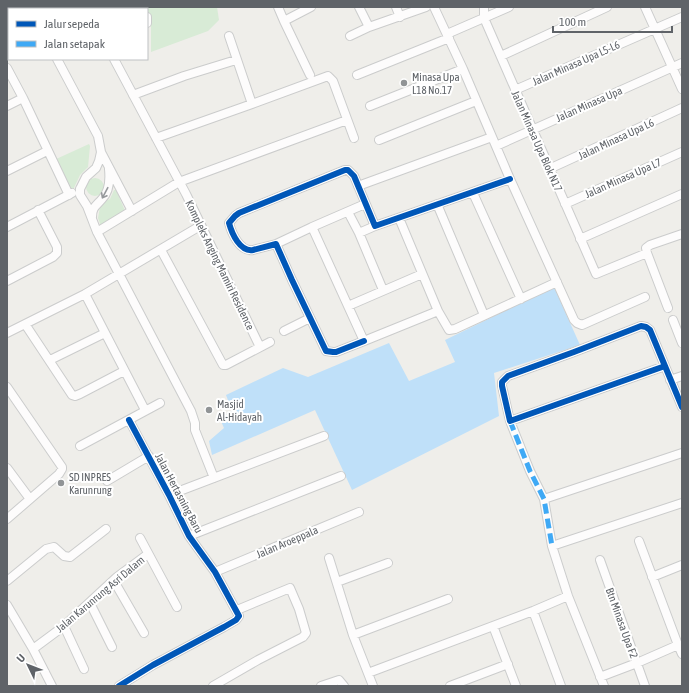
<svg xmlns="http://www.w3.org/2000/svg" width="689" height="693" viewBox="0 0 689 693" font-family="'Asap Condensed',sans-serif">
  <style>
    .green { fill: #d8ebd6 }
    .water { fill: #bfe0f9 }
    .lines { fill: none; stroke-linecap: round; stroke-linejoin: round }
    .minor-casing { stroke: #cbcccc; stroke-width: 10 }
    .minor { stroke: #fdfcfc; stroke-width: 8 }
    .quiet { stroke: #3fa9f5; stroke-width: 5; stroke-dasharray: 10 5; stroke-linecap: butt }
    .cycleway-casing { stroke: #fff; stroke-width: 8 }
    .cycleway { stroke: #0057b8; stroke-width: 6 }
    .oneway { stroke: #96999c }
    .poi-dot { fill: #919496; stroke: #fff; stroke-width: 1.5 }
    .labels { text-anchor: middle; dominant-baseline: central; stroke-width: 4; stroke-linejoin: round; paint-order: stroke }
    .street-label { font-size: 11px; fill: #5f6368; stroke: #fff }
    .poi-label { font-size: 11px; fill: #5f6368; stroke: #fff; text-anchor: start }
  </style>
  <rect width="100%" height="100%" fill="#efeeea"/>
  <!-- green -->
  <path class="green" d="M 145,7 L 217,7 L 219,20 L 208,31 L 151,52 L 151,24 L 147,9 Z
    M 89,144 L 90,146 L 88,167 L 80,175 L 73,190 L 70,192 L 54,160 Z
    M86 187a9 9 0 1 1 18 0a9 9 0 1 1-18 0Z
    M 114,190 L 116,190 L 126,213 L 101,226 L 98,218 L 100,207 L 103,202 L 110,199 Z"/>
  <!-- water -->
  <path class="water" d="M 554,287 L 580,345 L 494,373 L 499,416 L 352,490 L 315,410 L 212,455 L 209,441 L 224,428 L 220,419 L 232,411 L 226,395 L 283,368 L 308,377 L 389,343 L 409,381 L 455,362 L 445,340 Z"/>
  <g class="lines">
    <defs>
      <path id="minor" d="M 29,7 L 30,9
        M 86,7 L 87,9
        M 142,7 L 143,9
        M 278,7 L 284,21 L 311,7
        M 359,7 L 369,27 L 426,7
        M 396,7 L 400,17
        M 434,7 L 463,69 L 510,179 L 574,320 L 577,323 L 582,325 L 645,297
        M 484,7 L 484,18 L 596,274 L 647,253 L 646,248 L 650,245 L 682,234
        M 645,7 L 682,89
        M 147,17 L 147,23
        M 284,21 L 310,75
        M 447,34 L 509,7
        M 350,36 L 369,27
        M 501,56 L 607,7
        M 57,59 L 98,136 L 101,152 L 99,161 L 96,168 L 86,177 L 80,189
        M 114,59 L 186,194 L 260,347
        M 7,68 L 23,98 L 69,195
        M 357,75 L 449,38
        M 515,90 L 682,17
        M 133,95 L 184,76 L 236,60
        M 252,104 L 328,76 L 333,81 L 354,138
        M 7,106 L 23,98
        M 370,106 L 463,69
        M 156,138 L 252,104 L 229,36
        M 379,140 L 476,101
        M 496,146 L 682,63
        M 101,152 L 132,211
        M 549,169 L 682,108
        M 7,171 L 47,151
        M 358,186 L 492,137
        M 80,189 L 80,195 L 87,206 L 97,232 L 191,411 L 195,423 L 195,430 L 214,478
        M 473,193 L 521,299
        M 365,204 L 312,227 L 364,341 L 438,311
        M 437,204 L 484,315
        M 565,204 L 682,152
        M 348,212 L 359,233 L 383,290
        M 92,217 C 92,207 96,206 102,199 C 110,191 110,179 109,169
        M 399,218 L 438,311 L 449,330 L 455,329 L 557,282
        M 7,227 L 72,193
        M 97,232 L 179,182 L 347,120
        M 359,233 L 375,226
        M 580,239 L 682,194
        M 276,244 L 312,227
        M 161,250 L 223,365 L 226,365 L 270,342
        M 647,253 L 668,308
        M 7,281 L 53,257 L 57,253 L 57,247 L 38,210
        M 85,294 L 145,410
        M 348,306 L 422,274
        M 673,320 L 682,343
        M 25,324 L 72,395 L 75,396 L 80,394 L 124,371
        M 284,331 L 310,318
        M 7,333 L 85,294 L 200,226
        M 364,341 L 336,352 L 333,352 L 326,351 L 292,280 L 276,244 L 253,250 C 240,252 232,234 229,223 L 235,216 L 239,213 L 345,170 L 348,170 L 354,176 L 375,226 L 510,179
        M 50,360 L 105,333
        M 665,366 L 510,421 L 502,386 L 502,382 L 508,376 L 574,352 L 641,326 L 646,327 L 650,330 L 682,407
        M 670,380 L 682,376
        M 7,387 L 62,467 L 62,469 L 59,474 L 7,519
        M 510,421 L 530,471 L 544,499 L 552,546 L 568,596 L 604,686
        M 80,446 L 160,403
        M 7,468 L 30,499
        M 107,481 L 149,456
        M 169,495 L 324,436
        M 544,499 L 682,453
        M 189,536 L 341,476
        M 140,538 L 177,607
        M 552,546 L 682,503
        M 329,558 L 353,635 L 373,686
        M 600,560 L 645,686
        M 215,572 L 359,512
        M 652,577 L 682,565
        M 7,581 L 46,549 L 54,547 L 64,556 L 70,557 L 106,529
        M 114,581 L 144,633
        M 337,582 L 388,563
        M 90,603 L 112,647
        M 7,605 L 33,649 L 52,686
        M 533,611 L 561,686
        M 64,626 L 84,669
        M 493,626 L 516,686
        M 353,635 L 448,599
        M 678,645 L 682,654
        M 33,649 L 64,626 L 117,577 L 148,554
        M 368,673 L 533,611 L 568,596
        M 600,677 L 637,663 L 678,645 L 639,541
        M 119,686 L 153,665 L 224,627 L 236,620 L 239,616 L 215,572 L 189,536 L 169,495 L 129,420
        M 213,686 L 258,660 L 303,637 L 306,633 L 299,609 L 290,588 L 237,610
        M 321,686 L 339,680 L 344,686
        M 450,686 L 508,664"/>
    </defs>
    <!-- minor casing -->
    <use href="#minor" class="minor-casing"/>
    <!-- minor -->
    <use href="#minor" class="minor"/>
    <!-- quiet -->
    <path class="quiet" d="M 510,421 L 530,471 L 544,499 L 552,546"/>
    <defs>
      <path id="cycleway" d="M 364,341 L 336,352 L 333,352 L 326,351 L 292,280 L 276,244 L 253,250 C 240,252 232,234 229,223 L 235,216 L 239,213 L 345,170 L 348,170 L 354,176 L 375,226 L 510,179
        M 665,366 L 510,421 L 502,386 L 502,382 L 508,376 L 574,352 L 641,326 L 646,327 L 650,330 L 682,407
        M 119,686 L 153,665 L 224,627 L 236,620 L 239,616 L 215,572 L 189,536 L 169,495 L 129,420"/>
    </defs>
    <!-- cycleway casing -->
    <use href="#cycleway" class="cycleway-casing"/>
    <!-- cycleway -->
    <use href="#cycleway" class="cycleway"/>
  </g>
  <!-- one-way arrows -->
  <defs><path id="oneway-shaft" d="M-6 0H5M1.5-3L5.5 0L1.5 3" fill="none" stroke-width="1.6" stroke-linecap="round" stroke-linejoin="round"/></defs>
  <use class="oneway" href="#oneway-shaft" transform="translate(105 193) rotate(118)"/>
  <!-- markers -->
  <g class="poi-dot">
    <circle cx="404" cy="83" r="4"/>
    <circle cx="209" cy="410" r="4"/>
    <circle cx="61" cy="483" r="4"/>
  </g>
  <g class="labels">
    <!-- street labels -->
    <g class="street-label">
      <text transform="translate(576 63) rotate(-24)">Jalan Minasa Upa L5-L6</text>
      <text transform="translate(589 104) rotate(-24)">Jalan Minasa Upa</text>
      <text transform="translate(616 139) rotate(-25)">Jalan Minasa Upa L6</text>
      <text transform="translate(537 141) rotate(66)">Jalan Minasa Upa Blok N17</text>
      <text transform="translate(623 178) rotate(-24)">Jalan Minasa Upa L7</text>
      <text transform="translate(220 265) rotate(64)">Kompleks Anging Mamiri Residence</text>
      <text transform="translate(179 493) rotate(62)">Jalan Hertasning Baru</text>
      <text transform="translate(287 542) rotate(-23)">Jalan Aroeppala</text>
      <text transform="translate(100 594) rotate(-40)">Jalan Karunrung Asri Dalam</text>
      <text transform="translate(622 623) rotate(70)">Btn Minasa Upa F2</text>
    </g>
    <!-- poi labels -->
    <g class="poi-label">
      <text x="412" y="77">Minasa Upa<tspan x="412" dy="13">L18 No.17</tspan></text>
      <text x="217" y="404">Masjid<tspan x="217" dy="13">Al-Hidayah</tspan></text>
      <text x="69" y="477">SD INPRES<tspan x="69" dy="13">Karunrung</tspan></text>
    </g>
  </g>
  <!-- border -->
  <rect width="689" height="693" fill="none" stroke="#5f6368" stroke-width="16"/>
  <!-- legend -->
  <rect x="8" y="8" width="140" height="52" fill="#ffffff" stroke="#bfc1c3"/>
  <rect x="16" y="21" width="20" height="6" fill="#0057b8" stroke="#bfc1c3"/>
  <text x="44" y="28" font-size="12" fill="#5f6368">Jalur sepeda</text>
  <rect x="16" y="41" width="20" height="6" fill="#3fa9f5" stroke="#bfc1c3"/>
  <text x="44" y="48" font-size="12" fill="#5f6368">Jalan setapak</text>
  <!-- north arrow -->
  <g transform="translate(28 665) rotate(313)" stroke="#ffffff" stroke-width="3" paint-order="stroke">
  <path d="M0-3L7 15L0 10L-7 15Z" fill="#5f6368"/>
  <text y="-6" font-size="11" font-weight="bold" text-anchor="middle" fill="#5f6368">U</text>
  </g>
  <!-- scale -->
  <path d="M553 26v6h119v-6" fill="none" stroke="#5f6368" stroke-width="2"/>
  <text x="559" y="26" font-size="12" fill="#5f6368" stroke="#ffffff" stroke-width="3" paint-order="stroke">100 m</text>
</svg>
